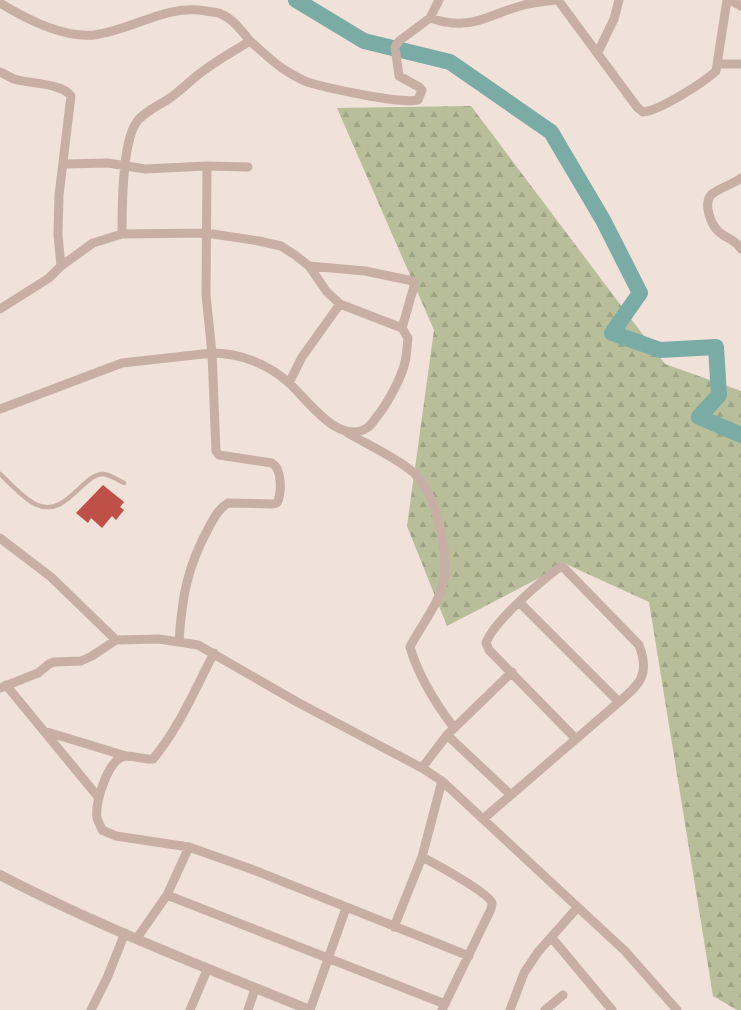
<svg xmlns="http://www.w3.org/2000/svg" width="741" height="1010" viewBox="0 0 741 1010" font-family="'Titillium Web',sans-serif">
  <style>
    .forest { fill: url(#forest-firs) }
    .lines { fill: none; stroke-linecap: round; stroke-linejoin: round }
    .river { stroke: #7aaba5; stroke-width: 16 }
    .building { fill: #bf5047 }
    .service { stroke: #c7afa6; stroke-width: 4.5 }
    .minor { stroke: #c7afa6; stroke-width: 9 }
    .tertiary { stroke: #c7afa6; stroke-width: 10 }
  </style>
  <defs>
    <pattern id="forest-firs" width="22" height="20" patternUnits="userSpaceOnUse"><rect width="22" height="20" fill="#b8be9a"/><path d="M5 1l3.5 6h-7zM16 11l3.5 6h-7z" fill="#9fa385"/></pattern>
  </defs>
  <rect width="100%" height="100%" fill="#f0e1d9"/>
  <!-- forest -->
  <path class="forest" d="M 471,106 L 665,364 L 741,391 L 741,1010 L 737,1010 L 713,996 L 649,602 L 566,564 L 447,626 L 407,526 L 434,330 L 337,108 Z"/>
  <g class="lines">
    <!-- river -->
    <path class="river" d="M 296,0 L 364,41 L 450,62 L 551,132 L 603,220 L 640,293 L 612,333 L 660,350 L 716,347 L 719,395 L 699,417 L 741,435"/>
  </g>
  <!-- building -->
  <path class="building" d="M 103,485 L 124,502 L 120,507 L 124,510 L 116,520 L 112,516 L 102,528 L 91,518 L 88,523 L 76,513 Z"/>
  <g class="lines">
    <!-- service -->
    <path class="service" d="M 0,474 C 10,483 24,499 35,504 C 66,520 83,472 104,474 C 110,475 118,480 124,483"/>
    <!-- minor -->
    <path class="minor" d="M 558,0 L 637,107 L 643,112 C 659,111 703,83 716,71 L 727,0
      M 730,0 L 741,6
      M 0,3 C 26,19 63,38 94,35 C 133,30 166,4 206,11 C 211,12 217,12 221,14 C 233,19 242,31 250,41 C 232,52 214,62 199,74 C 189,82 180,91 170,98 C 160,105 143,112 136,123 C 122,144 122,208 122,234
      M 430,18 C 472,32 486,15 524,5 C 535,2 546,1 557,0
      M 250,41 C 262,51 274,64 288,72 C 293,75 300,79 307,82 C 327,88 399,104 418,100 L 422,90 L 419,87 L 399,76 L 395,47 L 399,41 L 430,18 L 439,0
      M 598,52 L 614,19 L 619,0
      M 718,64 L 741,64
      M 0,72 C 5,74 9,77 14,79 C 30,84 62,83 71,96 L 59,195 L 58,235 L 61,266
      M 64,164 L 108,163 L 145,169 L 207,166 L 248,167
      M 741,178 C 732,185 718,188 711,195 C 703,204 711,225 719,232 C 727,239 735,239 741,249
      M 309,266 L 365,271 L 413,281 L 414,286 L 402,328
      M 0,309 L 49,278 L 61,266 L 93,243 L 122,234 L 206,233 L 259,241 L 281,246 L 295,255 L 309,266 L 327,292 L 340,304 L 402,328 L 408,338 C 407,346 407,355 405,362 C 402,377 388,402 379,414 C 375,418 372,425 367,428 C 338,446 307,399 289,383 C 268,364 240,353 212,353 L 206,295 L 207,166
      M 289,383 L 302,357 L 340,304
      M 0,409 L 122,363 L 212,353 L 216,451 L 219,455 L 272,463 C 282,469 282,492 277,503 L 273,504 L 228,503 C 218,509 214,518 208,529 C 187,568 182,597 179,641
      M 346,432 C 366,444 398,458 414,473 C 437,495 451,558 442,588 C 435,610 420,627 410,647 C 418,675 436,704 454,728
      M 0,538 L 51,577 L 116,640
      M 520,603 L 619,702
      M 6,685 L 99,798
      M 0,688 L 38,673 L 49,664 L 54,662 L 81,661 L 92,656 L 116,640 L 159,639 L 198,645 L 297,702 L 422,768 L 442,781 L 625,951 L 677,1010
      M 44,731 L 126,756
      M 447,735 L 511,795
      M 422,768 L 447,735 L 512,672
      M 483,819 L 619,702 C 641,683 650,674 639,645 L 564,568 L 560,567 C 541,581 493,622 486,643 L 489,650 L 576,739
      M 189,847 L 116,836 L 102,830 C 101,826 98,822 97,818 C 95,803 107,763 122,757 C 131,754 143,760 153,759 C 179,728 195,689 214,653
      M 422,857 C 434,863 489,893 492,903 C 492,905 491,907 491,909 L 442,1010
      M 167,895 L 445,1004
      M 394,927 L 422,857 L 442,781
      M 137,938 L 167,895 L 189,847 L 251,869 L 469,956
      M 552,938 L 612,1010
      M 91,1010 L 107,978 L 125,933
      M 190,1010 L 207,970
      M 248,1010 L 255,989
      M 310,1010 L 346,908
      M 510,1010 L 524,973 L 538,952 L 577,908
      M 545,1010 L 563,995"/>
    <!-- tertiary -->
    <path class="tertiary" d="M 0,875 C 100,927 206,968 310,1010"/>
  </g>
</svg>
